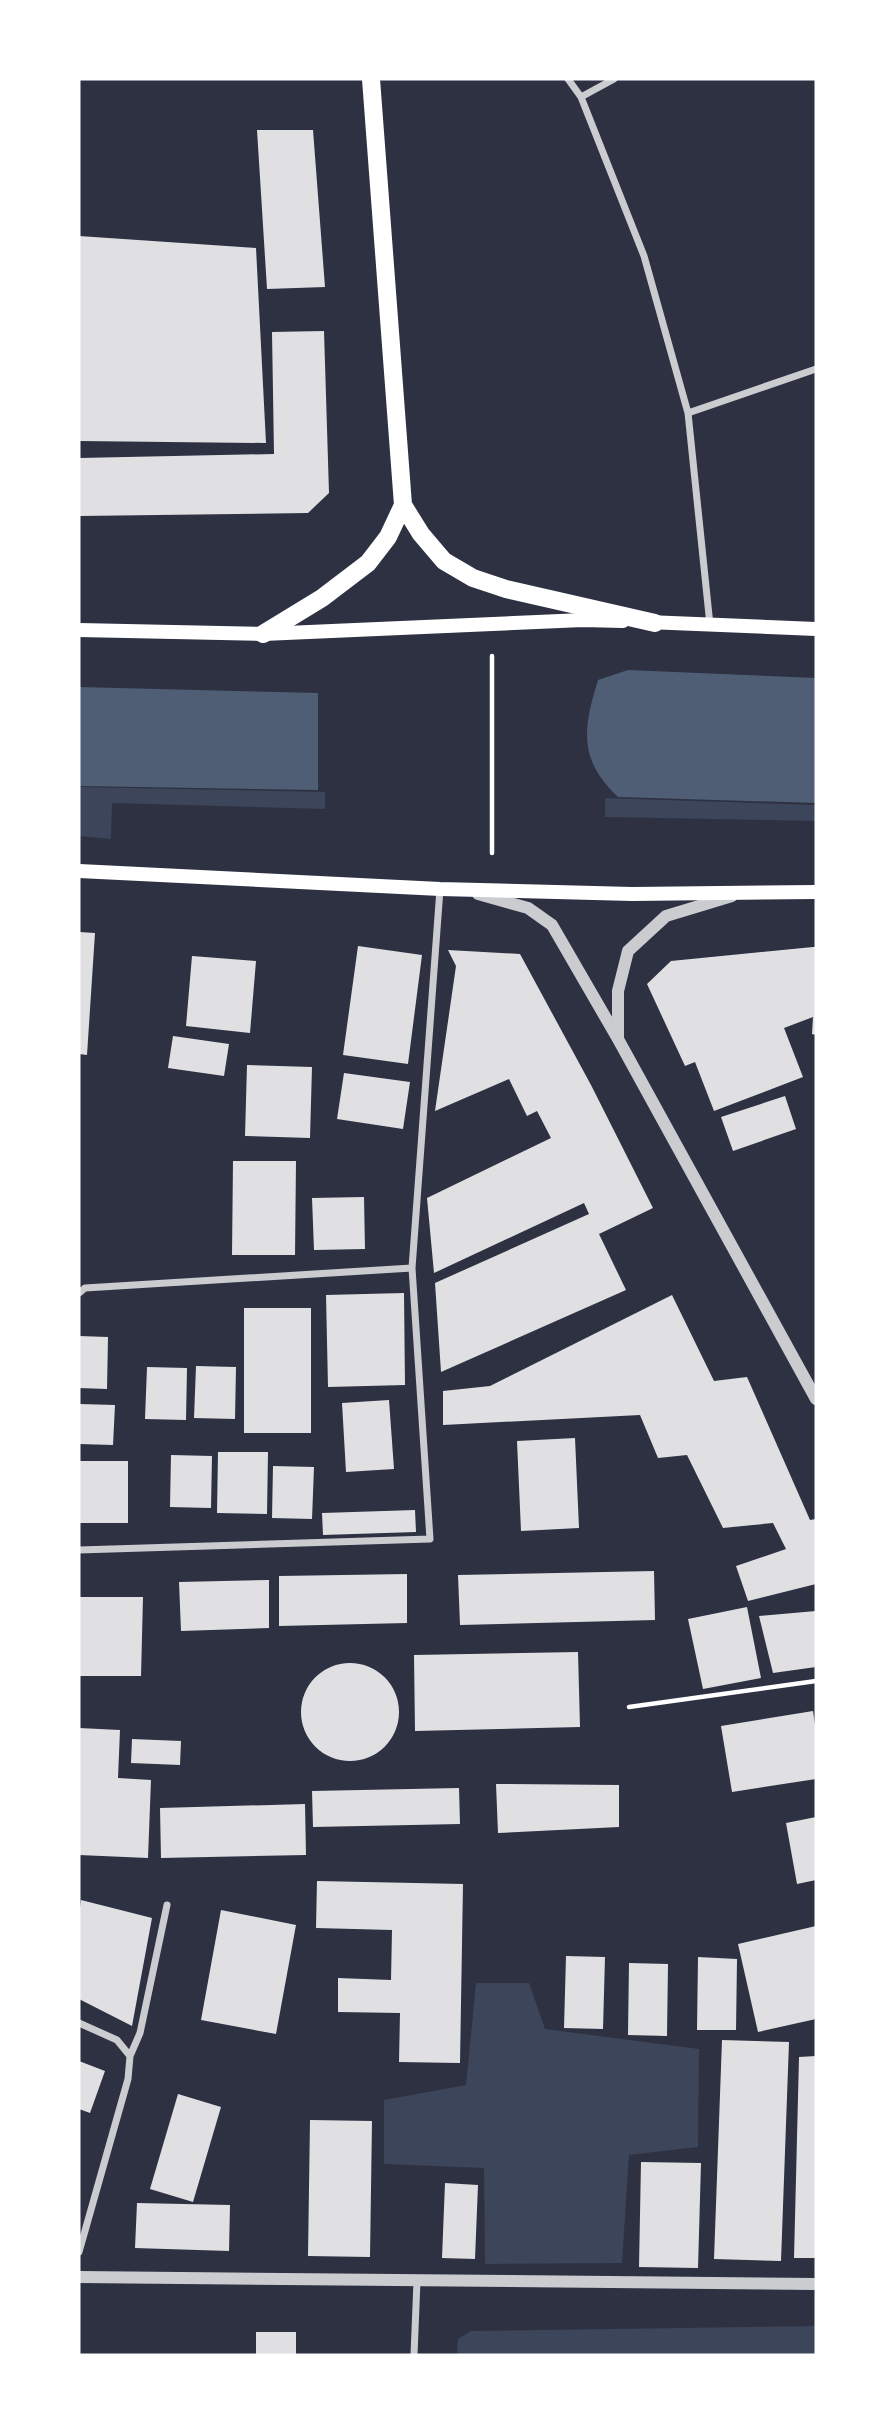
<svg xmlns="http://www.w3.org/2000/svg" width="895" height="2434" viewBox="0 0 895 2434" font-family="Figtree,sans-serif">
  <style>
    .green { fill: #3c4559 }
    .water { fill: #4f5d75 }
    .building { fill: #e0e0e3 }
    .lines { fill: none; stroke-linecap: round; stroke-linejoin: round }
    .path { stroke: #fff; stroke-width: 4.5 }
    .minor { stroke: #caccd0; stroke-width: 7 }
    .tertiary { stroke: #caccd0; stroke-width: 12 }
    .secondary { stroke: #fff; stroke-width: 14 }
    .primary { stroke: #fff; stroke-width: 18 }
  </style>
  <rect width="100%" height="100%" fill="#2d3142"/>
  <!-- green -->
  <path class="green" d="M 79,787 L 325,792 L 325,809 L 112,803 L 111,839 L 79,836 Z
    M 605,798 L 816,805 L 816,821 L 605,817 Z
    M 476,1983 L 529,1983 L 545,2029 L 699,2049 L 698,2147 L 629,2155 L 622,2263 L 485,2264 L 484,2168 L 384,2164 L 384,2100 L 466,2085 Z
    M 816,2326 L 816,2355 L 457,2355 L 458,2339 L 471,2331 Z"/>
  <!-- water -->
  <path class="water" d="M 628,670 L 816,678 L 816,803 L 618,797 C 578,759 583,729 598,680 Z
    M 79,687 L 318,693 L 318,790 L 79,786 Z"/>
  <!-- building -->
  <path class="building" d="M 257,130 L 313,130 L 325,287 L 267,289 Z
    M 79,236 L 256,248 L 266,443 L 79,441 Z
    M 324,331 L 329,493 L 308,513 L 79,516 L 79,458 L 274,454 L 272,332 Z
    M 79,932 L 95,933 L 87,1055 L 79,1054 Z
    M 358,946 L 422,955 L 408,1064 L 343,1055 Z
    M 813,947 L 816,947 L 816,1035 L 812,1034 L 813,1017 L 784,1028 L 803,1077 L 714,1111 L 695,1062 L 685,1066 L 647,984 L 671,961 Z
    M 448,950 L 520,954 L 591,1085 L 653,1208 L 599,1234 L 626,1290 L 441,1372 L 435,1283 L 589,1214 L 584,1203 L 434,1273 L 427,1198 L 551,1138 L 537,1111 L 527,1116 L 509,1079 L 435,1111 L 456,966 Z
    M 192,956 L 256,961 L 250,1033 L 186,1026 Z
    M 173,1036 L 229,1044 L 224,1076 L 168,1068 Z
    M 247,1065 L 312,1067 L 310,1138 L 245,1136 Z
    M 344,1073 L 410,1082 L 403,1129 L 337,1119 Z
    M 785,1096 L 796,1129 L 733,1151 L 721,1117 Z
    M 233,1161 L 296,1161 L 295,1255 L 232,1255 Z
    M 364,1197 L 365,1249 L 314,1250 L 312,1198 Z
    M 404,1293 L 405,1385 L 328,1387 L 326,1295 Z
    M 672,1295 L 714,1381 L 747,1377 L 810,1520 L 816,1519 L 816,1584 L 748,1601 L 736,1566 L 786,1549 L 773,1523 L 723,1528 L 687,1455 L 658,1458 L 640,1415 L 443,1425 L 443,1391 L 490,1386 Z
    M 244,1308 L 311,1308 L 311,1433 L 244,1433 Z
    M 79,1336 L 108,1337 L 107,1389 L 79,1388 Z
    M 196,1366 L 236,1367 L 235,1419 L 194,1418 Z
    M 147,1367 L 187,1368 L 186,1420 L 145,1419 Z
    M 389,1400 L 394,1469 L 346,1472 L 342,1403 Z
    M 79,1404 L 115,1405 L 113,1445 L 79,1444 Z
    M 575,1438 L 579,1528 L 521,1531 L 517,1441 Z
    M 218,1452 L 268,1452 L 267,1514 L 217,1513 Z
    M 171,1455 L 212,1456 L 211,1508 L 170,1507 Z
    M 79,1461 L 128,1461 L 128,1523 L 79,1523 Z
    M 273,1466 L 314,1467 L 312,1519 L 272,1518 Z
    M 415,1510 L 416,1532 L 323,1535 L 322,1513 Z
    M 654,1571 L 655,1620 L 460,1625 L 458,1575 Z
    M 407,1574 L 407,1623 L 279,1626 L 279,1576 Z
    M 269,1580 L 269,1628 L 181,1631 L 179,1582 Z
    M 79,1597 L 143,1597 L 141,1676 L 79,1676 Z
    M 747,1607 L 761,1678 L 703,1689 L 688,1619 Z
    M 816,1611 L 816,1667 L 773,1673 L 759,1616 Z
    M 578,1652 L 580,1727 L 415,1731 L 414,1655 Z
    M301 1712a49 49 0 1 1 98 0a49 49 0 1 1-98 0Z
    M 813,1711 L 816,1732 L 816,1779 L 732,1792 L 721,1726 Z
    M 79,1728 L 120,1730 L 118,1778 L 151,1780 L 148,1858 L 79,1855 Z
    M 132,1739 L 181,1741 L 180,1765 L 131,1763 Z
    M 496,1784 L 619,1785 L 619,1827 L 498,1833 Z
    M 459,1788 L 460,1824 L 313,1827 L 312,1791 Z
    M 305,1804 L 306,1855 L 161,1858 L 160,1808 Z
    M 816,1817 L 816,1880 L 797,1884 L 786,1823 Z
    M 317,1881 L 463,1884 L 460,2063 L 399,2062 L 400,2013 L 338,2012 L 338,1978 L 391,1980 L 392,1930 L 316,1928 Z
    M 81,1900 L 152,1918 L 132,2026 L 79,1999 L 79,1915 Z
    M 221,1910 L 296,1925 L 276,2034 L 201,2020 Z
    M 816,1926 L 816,2019 L 758,2032 L 738,1944 Z
    M 566,1956 L 605,1957 L 603,2029 L 564,2028 Z
    M 698,1957 L 737,1959 L 736,2030 L 697,2030 Z
    M 629,1963 L 668,1964 L 667,2036 L 628,2035 Z
    M 722,2040 L 789,2042 L 781,2261 L 714,2259 Z
    M 816,2056 L 816,2258 L 794,2258 L 799,2057 Z
    M 79,2061 L 105,2071 L 90,2113 L 79,2109 Z
    M 178,2094 L 221,2107 L 193,2202 L 150,2189 Z
    M 310,2120 L 372,2121 L 370,2257 L 308,2256 Z
    M 641,2162 L 701,2163 L 698,2268 L 639,2267 Z
    M 445,2183 L 478,2185 L 475,2259 L 442,2258 Z
    M 137,2203 L 230,2205 L 229,2251 L 135,2248 Z
    M 256,2332 L 296,2332 L 296,2355 L 256,2355 Z"/>
  <g class="lines">
    <!-- path -->
    <path class="path" d="M 492,656 L 492,853
      M 629,1707 L 816,1681"/>
    <!-- minor -->
    <path class="minor" d="M 568,79 L 581,97 L 644,256 L 688,413 L 710,625
      M 581,97 L 614,79
      M 688,413 L 816,369
      M 79,1293 L 85,1288 L 412,1268
      M 79,1550 L 430,1539 L 412,1268 L 440,889
      M 79,2023 L 117,2040 L 130,2056 L 128,2079 L 79,2252
      M 130,2056 L 140,2033 L 167,1905
      M 414,2355 L 417,2281"/>
    <!-- tertiary -->
    <path class="tertiary" d="M 478,894 L 528,908 L 552,925 L 618,1039 L 816,1399
      M 618,1038 L 618,991 L 628,951 L 666,916 L 732,896
      M 79,2277 L 816,2284"/>
    <!-- secondary -->
    <path class="secondary" d="M 647,622 L 816,629
      M 79,630 L 263,634 L 583,620 L 623,621
      M 79,871 L 440,889 L 632,894 L 816,892"/>
    <!-- primary -->
    <path class="primary" d="M 371,79 L 403,505 L 421,534 L 444,561 L 473,578 L 506,589 L 655,623
      M 263,634 L 322,598 L 368,563 L 388,537 L 403,505"/>
  </g>
  <!-- border -->
  <rect width="895" height="2434" fill="none" stroke="#ffffff" stroke-width="161"/>
</svg>
